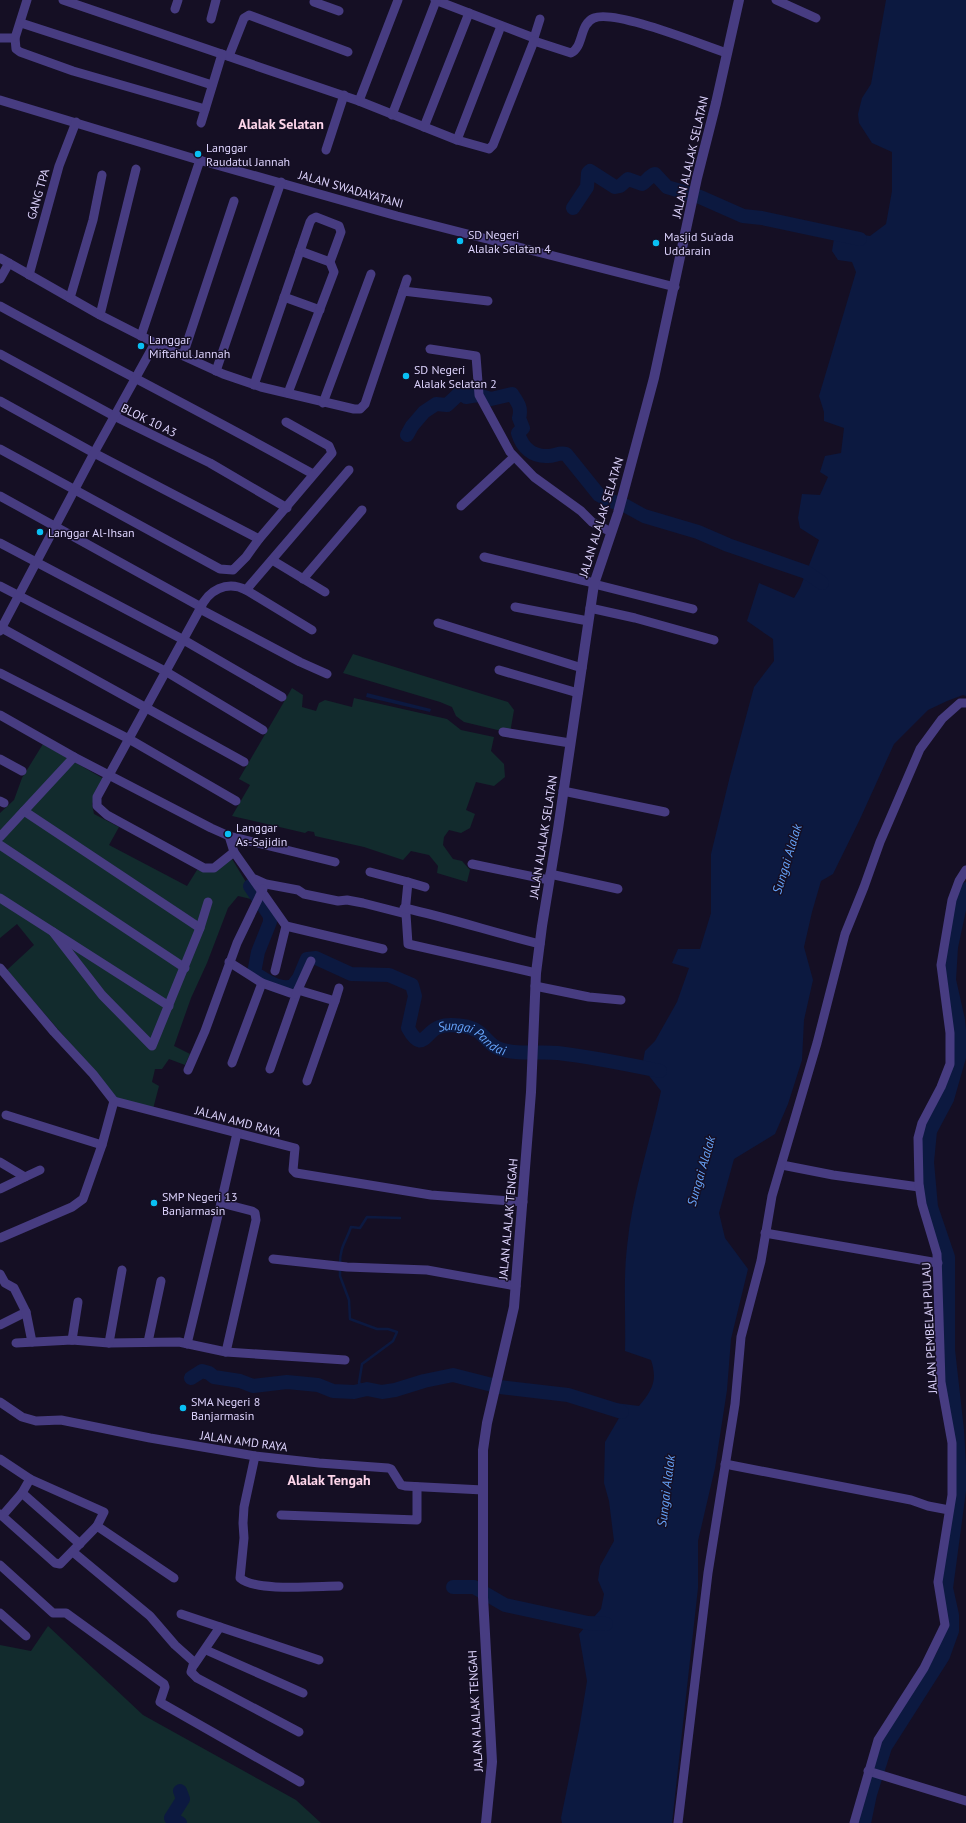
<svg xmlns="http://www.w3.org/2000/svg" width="966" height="1823" font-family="'PT Sans',sans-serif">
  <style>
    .green { fill: #122b2d }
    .water { fill: #0c1940 }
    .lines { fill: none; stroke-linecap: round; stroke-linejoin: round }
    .stream { stroke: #0c1940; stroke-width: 2.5 }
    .river { stroke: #0c1940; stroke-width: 14 }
    .minor { stroke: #473c81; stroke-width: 9 }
    .tertiary { stroke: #473c81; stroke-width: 10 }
    .poi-dot { fill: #09c0f4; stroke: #150f24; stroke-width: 1.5 }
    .labels { text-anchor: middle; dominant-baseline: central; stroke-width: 3; stroke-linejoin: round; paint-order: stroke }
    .poi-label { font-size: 12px; fill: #ddd3fd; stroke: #150f24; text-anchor: start }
    .street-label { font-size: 12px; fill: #ddd3fd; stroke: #150f24 }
    .water-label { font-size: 13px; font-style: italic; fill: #66a3f9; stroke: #150f24 }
    .quarter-label { font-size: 14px; font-weight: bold; fill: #fdd5ea; stroke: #150f24 }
  </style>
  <rect width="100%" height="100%" fill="#150f24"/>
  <g class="green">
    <polygon points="353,654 508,702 514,710 510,733 464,722 456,716 452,707 440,702 343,673"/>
    <polygon points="292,688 303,695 302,707 316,711 319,703 325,700 352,707 354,698 447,719 461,730 494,737 491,751 504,764 505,777 494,786 476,782 466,810 475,814 470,828 461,833 449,830 444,837 443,845 453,859 462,861 470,870 467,882 437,873 438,866 429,855 411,851 403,860 364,847 315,836 314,832 308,831 305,833 232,816 250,785 239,779"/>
    <polygon points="43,744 104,779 92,804 94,814 119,827 109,845 187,886 197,870 210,872 232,859 252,892 251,899 238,896 228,908 207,963 191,998 174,1046 190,1054 185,1065 169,1059 162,1069 155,1069 152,1082 159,1086 153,1109 118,1099 7,970 34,945 17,924 0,938 0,813 14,800 22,778"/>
    <polygon points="48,1626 143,1715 296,1800 321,1823 0,1823 0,1645 31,1651"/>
  </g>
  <g class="water">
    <path d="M886,0H966V696L963,695L947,701L928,710L894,744L860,819L833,874L821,881L812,912L804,947L813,980L804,1020L802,1060L788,1104L775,1134L734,1159L719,1213L725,1238L748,1269L731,1339L727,1390L715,1468L698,1541V1588L672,1823H562L561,1818L579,1730L587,1681L579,1634L601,1609L604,1594L598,1580L600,1566L614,1541L609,1501L604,1483L605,1442L619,1418L602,1411L607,1402L639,1406C652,1390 658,1381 651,1360L625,1351C626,1316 623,1281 627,1247C632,1194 650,1143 661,1091L642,1067L645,1051L655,1041L677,1002L689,968L672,963L678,949H700L711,913V854L730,776L754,687L774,661L773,639L747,621L759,583L794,598L800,588L819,540L800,528L798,518L802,494L820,495L828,477L820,472L825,456L841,453L844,428L824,421V412L819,396L856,272L852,262L838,260L832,251L834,239L845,232L870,236L886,224L892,191V152L872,143L859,123L858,114L862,98L871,84Z"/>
    <polygon points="367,693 431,709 430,712 366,697"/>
  </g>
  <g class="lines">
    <g class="stream">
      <path d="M340,1264C340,1246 346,1242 351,1227L360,1228L367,1217L400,1218"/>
      <polyline points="340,1269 340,1276 349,1300 350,1319 377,1329 388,1329 397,1332 393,1341 362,1364 359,1383 367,1389"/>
    </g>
    <g class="river">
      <path d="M573,208L587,187L588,173L590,171L615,187L620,186L628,179L642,184C647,181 649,176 655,174L667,187L700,197L743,216L762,218L860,239"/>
      <path d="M407,435L412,426L424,412L436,404L447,405L461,392L466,397L477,395L491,399L512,394C518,403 522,408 519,418L523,428L518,433C522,447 532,457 548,456C555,456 559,452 566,454L599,495L608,500L626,506L644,516L698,532L728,545L806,572L822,583"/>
      <path id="s1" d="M250,886L270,916V922L258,952L254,973C266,980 279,991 293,986L299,978L307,959L316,958L351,974L389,975L412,985L415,996L408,1028C422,1054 425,1032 439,1027C447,1024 455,1025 463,1026C486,1029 484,1045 503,1050C521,1055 539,1051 558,1053C592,1057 626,1064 660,1071"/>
      <polyline points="191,1378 202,1371 209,1373 214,1377 240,1381 253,1386 287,1382 318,1385 333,1391 354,1392 367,1389 382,1392 395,1390 424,1381 453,1375 500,1387 568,1395 622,1412"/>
      <polyline points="453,1587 474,1587 505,1605 588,1623 606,1624"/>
      <polyline points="180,1823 171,1818 183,1799 180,1791"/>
      <polyline points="864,1823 870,1794 885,1747 943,1656 952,1631 952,1615 946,1588 960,1483 957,1430 948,1350 948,1257 931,1207 927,1162 930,1131 947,1099 961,1050 958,1020 949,980 951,947 961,900 966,889"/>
    </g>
    <g class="minor">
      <polyline points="27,0 15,38 16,49 20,52 73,71 205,109"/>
      <polyline points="63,0 359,101 398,0"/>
      <polyline points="315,0 314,2 339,11"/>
      <path d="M435,0L534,38V41L571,53C584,47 579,24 594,18C615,9 702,45 727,53"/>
      <polyline points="776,0 816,18"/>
      <polyline points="175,9 178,0"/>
      <polyline points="211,19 216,0"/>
      <polyline points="21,23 212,85"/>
      <polyline points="0,38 15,38"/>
      <polyline points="534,38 540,19"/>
      <polyline points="229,56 244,18 249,15 348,52"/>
      <polyline points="0,100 192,158 397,216 675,287"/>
      <polyline points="359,101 457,140 489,149 493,145 534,41"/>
      <polyline points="392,115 436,1"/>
      <polyline points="201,123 222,54"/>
      <polyline points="424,127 469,13"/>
      <polyline points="457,140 501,26"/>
      <polyline points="326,150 344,95"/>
      <polyline points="300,251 330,262"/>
      <polyline points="0,258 100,315 155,343 223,374 261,387 354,409 360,409 365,404 407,279"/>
      <polyline points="29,275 59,166 76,122"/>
      <polyline points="0,279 9,263"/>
      <polyline points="403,291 488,301"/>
      <polyline points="284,297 320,310"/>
      <polyline points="70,298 93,220 102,175"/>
      <path d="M0,306C104,363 210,416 313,474"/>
      <polyline points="100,315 136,169"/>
      <polyline points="141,336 200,160"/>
      <polyline points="430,349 476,356 479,395 510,452 534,477 581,511 592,522 611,532"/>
      <polyline points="0,354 114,416 210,463 287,508"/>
      <polyline points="183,355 234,201"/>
      <polyline points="216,371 281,182"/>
      <polyline points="254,385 310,222 312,219 316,217 339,226 341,232 330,262 334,272 288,393"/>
      <polyline points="0,401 94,453 259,539"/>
      <polyline points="323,403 371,274"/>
      <polyline points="0,449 220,569 233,570 246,557 259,539 332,453 329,446 286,422"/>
      <polyline points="0,496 201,607"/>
      <polyline points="461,506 514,457"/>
      <polyline points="0,543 182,639 282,697"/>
      <polyline points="484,557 594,583"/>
      <polyline points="272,560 325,592"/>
      <polyline points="303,579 362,510"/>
      <polyline points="594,584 693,609"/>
      <polyline points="0,586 165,671 263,730"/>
      <polyline points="246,590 349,470"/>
      <polyline points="515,607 588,621"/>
      <polyline points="590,608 635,618 714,640"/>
      <polyline points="200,609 97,797 97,806 107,815 204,868 214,868 234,852"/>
      <polyline points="438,623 582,668"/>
      <polyline points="0,627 244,762"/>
      <path d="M312,630L246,590C227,580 208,590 200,609L300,662L327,674"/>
      <polyline points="0,631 94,453 155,343"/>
      <polyline points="499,670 578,693"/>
      <polyline points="0,673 129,739 236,801"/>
      <polyline points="0,715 74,757 211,828 229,836 234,852 286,926 275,971"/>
      <polyline points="503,732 570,743"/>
      <polyline points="0,759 22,771"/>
      <polyline points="563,791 665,812"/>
      <polyline points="0,801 4,803"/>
      <polyline points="24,811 200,928"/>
      <polyline points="229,836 335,862"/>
      <polyline points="0,837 74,757"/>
      <polyline points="0,845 185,968"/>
      <polyline points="472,864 549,880"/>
      <polyline points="370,872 408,882 405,913"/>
      <polyline points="550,874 618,889"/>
      <polyline points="255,879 266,884 298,890 304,894 338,901 347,900 363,903 406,914 408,944 536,973"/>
      <polyline points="408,882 425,887"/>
      <polyline points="0,898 169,1006"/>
      <path d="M404,908C450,918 495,933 540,944"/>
      <polyline points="286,926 383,949"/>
      <polyline points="53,932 102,995 152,1046 200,928 208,902"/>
      <polyline points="229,962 262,983 296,995 270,1069"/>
      <polyline points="0,968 54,1032 93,1074 114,1101 102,1145 83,1199 72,1207 0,1238"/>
      <polyline points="535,986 589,997 621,1000"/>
      <polyline points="298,990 335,1001 339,988"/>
      <polyline points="296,994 311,961"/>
      <polyline points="232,1063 262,983"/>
      <polyline points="188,1070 205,1031 237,943 263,889"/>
      <polyline points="307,1081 335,1001"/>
      <polyline points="114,1101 295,1148 293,1170 296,1173 431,1195 523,1202"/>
      <polyline points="6,1115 102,1145"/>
      <polyline points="0,1162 25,1177 40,1170"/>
      <polyline points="782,1165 833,1175 919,1187"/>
      <polyline points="0,1189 25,1177"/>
      <polyline points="765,1233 938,1263"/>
      <polyline points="273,1259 347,1267 427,1270 516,1286"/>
      <polyline points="0,1274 5,1283 14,1288 26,1312 0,1325"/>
      <polyline points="26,1312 32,1342"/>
      <polyline points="72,1340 78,1302"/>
      <polyline points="148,1342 161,1281"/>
      <polyline points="16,1343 72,1340 109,1343 179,1342 226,1352 345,1360"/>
      <polyline points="109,1343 122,1270"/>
      <polyline points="187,1344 221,1203"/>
      <polyline points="226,1352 256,1220 255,1213 252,1211 221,1203 237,1133"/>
      <polyline points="0,1402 22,1417 36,1421 61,1420 150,1438 255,1456 319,1463 388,1468 391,1469 401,1485 405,1486 483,1490"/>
      <path d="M255,1456L244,1507L243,1523L244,1538L240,1578C255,1592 318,1586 339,1586"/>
      <polyline points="0,1459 30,1479 104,1512 97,1526 60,1564 55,1563 0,1514"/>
      <polyline points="725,1464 911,1500 928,1506 949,1510"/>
      <polyline points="22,1493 80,1544"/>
      <polyline points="281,1515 417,1520 417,1487"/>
      <polyline points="2,1516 22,1493 30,1479"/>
      <polyline points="97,1526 174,1578"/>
      <polyline points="73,1552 150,1616 175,1645 194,1662 191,1672 197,1678 299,1732"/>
      <polyline points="0,1565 53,1613 66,1613 164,1684 165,1687 160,1702 163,1704 300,1782"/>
      <polyline points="0,1613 26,1636"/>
      <polyline points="181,1614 220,1627"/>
      <polyline points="206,1650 303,1693"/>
      <polyline points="194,1665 220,1627 319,1660"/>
      <polyline points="868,1771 966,1801"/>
      <polyline points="678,1823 708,1573 735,1404 741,1337 761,1261 772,1196 817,1043 845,934 864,887 880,842 920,749 942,719 960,703 966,703"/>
      <polyline points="854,1823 878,1740 924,1668 945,1625 938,1582 952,1495 952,1443 941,1382 937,1254 922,1204 919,1184 918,1138 922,1123 941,1087 950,1064 950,1033 941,965 952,900 959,881 966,870"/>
    </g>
    <polyline class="tertiary" points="486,1823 492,1762 483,1597 483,1450 487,1423 514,1307 531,1092 536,973 542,926 558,829 594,584 618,513 654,378 697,178 716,103 739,0"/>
  </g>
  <g class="poi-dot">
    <circle cx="198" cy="154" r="4"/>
    <circle cx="460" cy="241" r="4"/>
    <circle cx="656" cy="243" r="4"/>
    <circle cx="141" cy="346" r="4"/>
    <circle cx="406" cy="376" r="4"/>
    <circle cx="40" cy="532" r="4"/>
    <circle cx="228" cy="834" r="4"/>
    <circle cx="154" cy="1203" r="4"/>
    <circle cx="183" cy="1408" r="4"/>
  </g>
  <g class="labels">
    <g class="poi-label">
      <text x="206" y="147">Langgar<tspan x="206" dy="14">Raudatul Jannah</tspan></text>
      <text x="468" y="234">SD Negeri<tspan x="468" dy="14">Alalak Selatan 4</tspan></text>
      <text x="664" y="236">Masjid Su'ada<tspan x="664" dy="14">Uddarain</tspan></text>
      <text x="149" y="339">Langgar<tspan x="149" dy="14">Miftahul Jannah</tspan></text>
      <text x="414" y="369">SD Negeri<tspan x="414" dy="14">Alalak Selatan 2</tspan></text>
      <text x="48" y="532">Langgar Al-Ihsan</text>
      <text x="236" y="827">Langgar<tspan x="236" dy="14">As-Sajidin</tspan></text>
      <text x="162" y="1196">SMP Negeri 13<tspan x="162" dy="14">Banjarmasin</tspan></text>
      <text x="191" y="1401">SMA Negeri 8<tspan x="191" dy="14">Banjarmasin</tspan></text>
    </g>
    <g class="street-label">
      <text transform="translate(690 157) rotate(-77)">JALAN ALALAK SELATAN</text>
      <text transform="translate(351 189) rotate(16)">JALAN SWADAYATANI</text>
      <text transform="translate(38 194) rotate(-74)">GANG TPA</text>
      <text transform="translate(149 420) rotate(26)">BLOK 10 A3</text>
      <text transform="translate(601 517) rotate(-73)">JALAN ALALAK SELATAN</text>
      <text transform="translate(543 837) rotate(-81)">JALAN ALALAK SELATAN</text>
      <text transform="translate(238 1121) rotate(15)">JALAN AMD RAYA</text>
      <text transform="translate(508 1219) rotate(-85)">JALAN ALALAK TENGAH</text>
      <text transform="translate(929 1328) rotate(-93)">JALAN PEMBELAH PULAU</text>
      <text transform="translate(244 1441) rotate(8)">JALAN AMD RAYA</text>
      <text transform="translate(475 1711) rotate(-93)">JALAN ALALAK TENGAH</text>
    </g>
    <g class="water-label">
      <text transform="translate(787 859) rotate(-73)">Sungai Alalak</text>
      <text stroke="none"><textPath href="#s1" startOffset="402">Sungai Pandai</textPath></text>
      <text transform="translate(701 1171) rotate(-74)">Sungai Alalak</text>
      <text transform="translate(666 1491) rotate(-83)">Sungai Alalak</text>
    </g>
    <g class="quarter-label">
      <text x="281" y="124">Alalak Selatan</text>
      <text x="329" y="1480">Alalak Tengah</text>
    </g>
  </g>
</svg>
